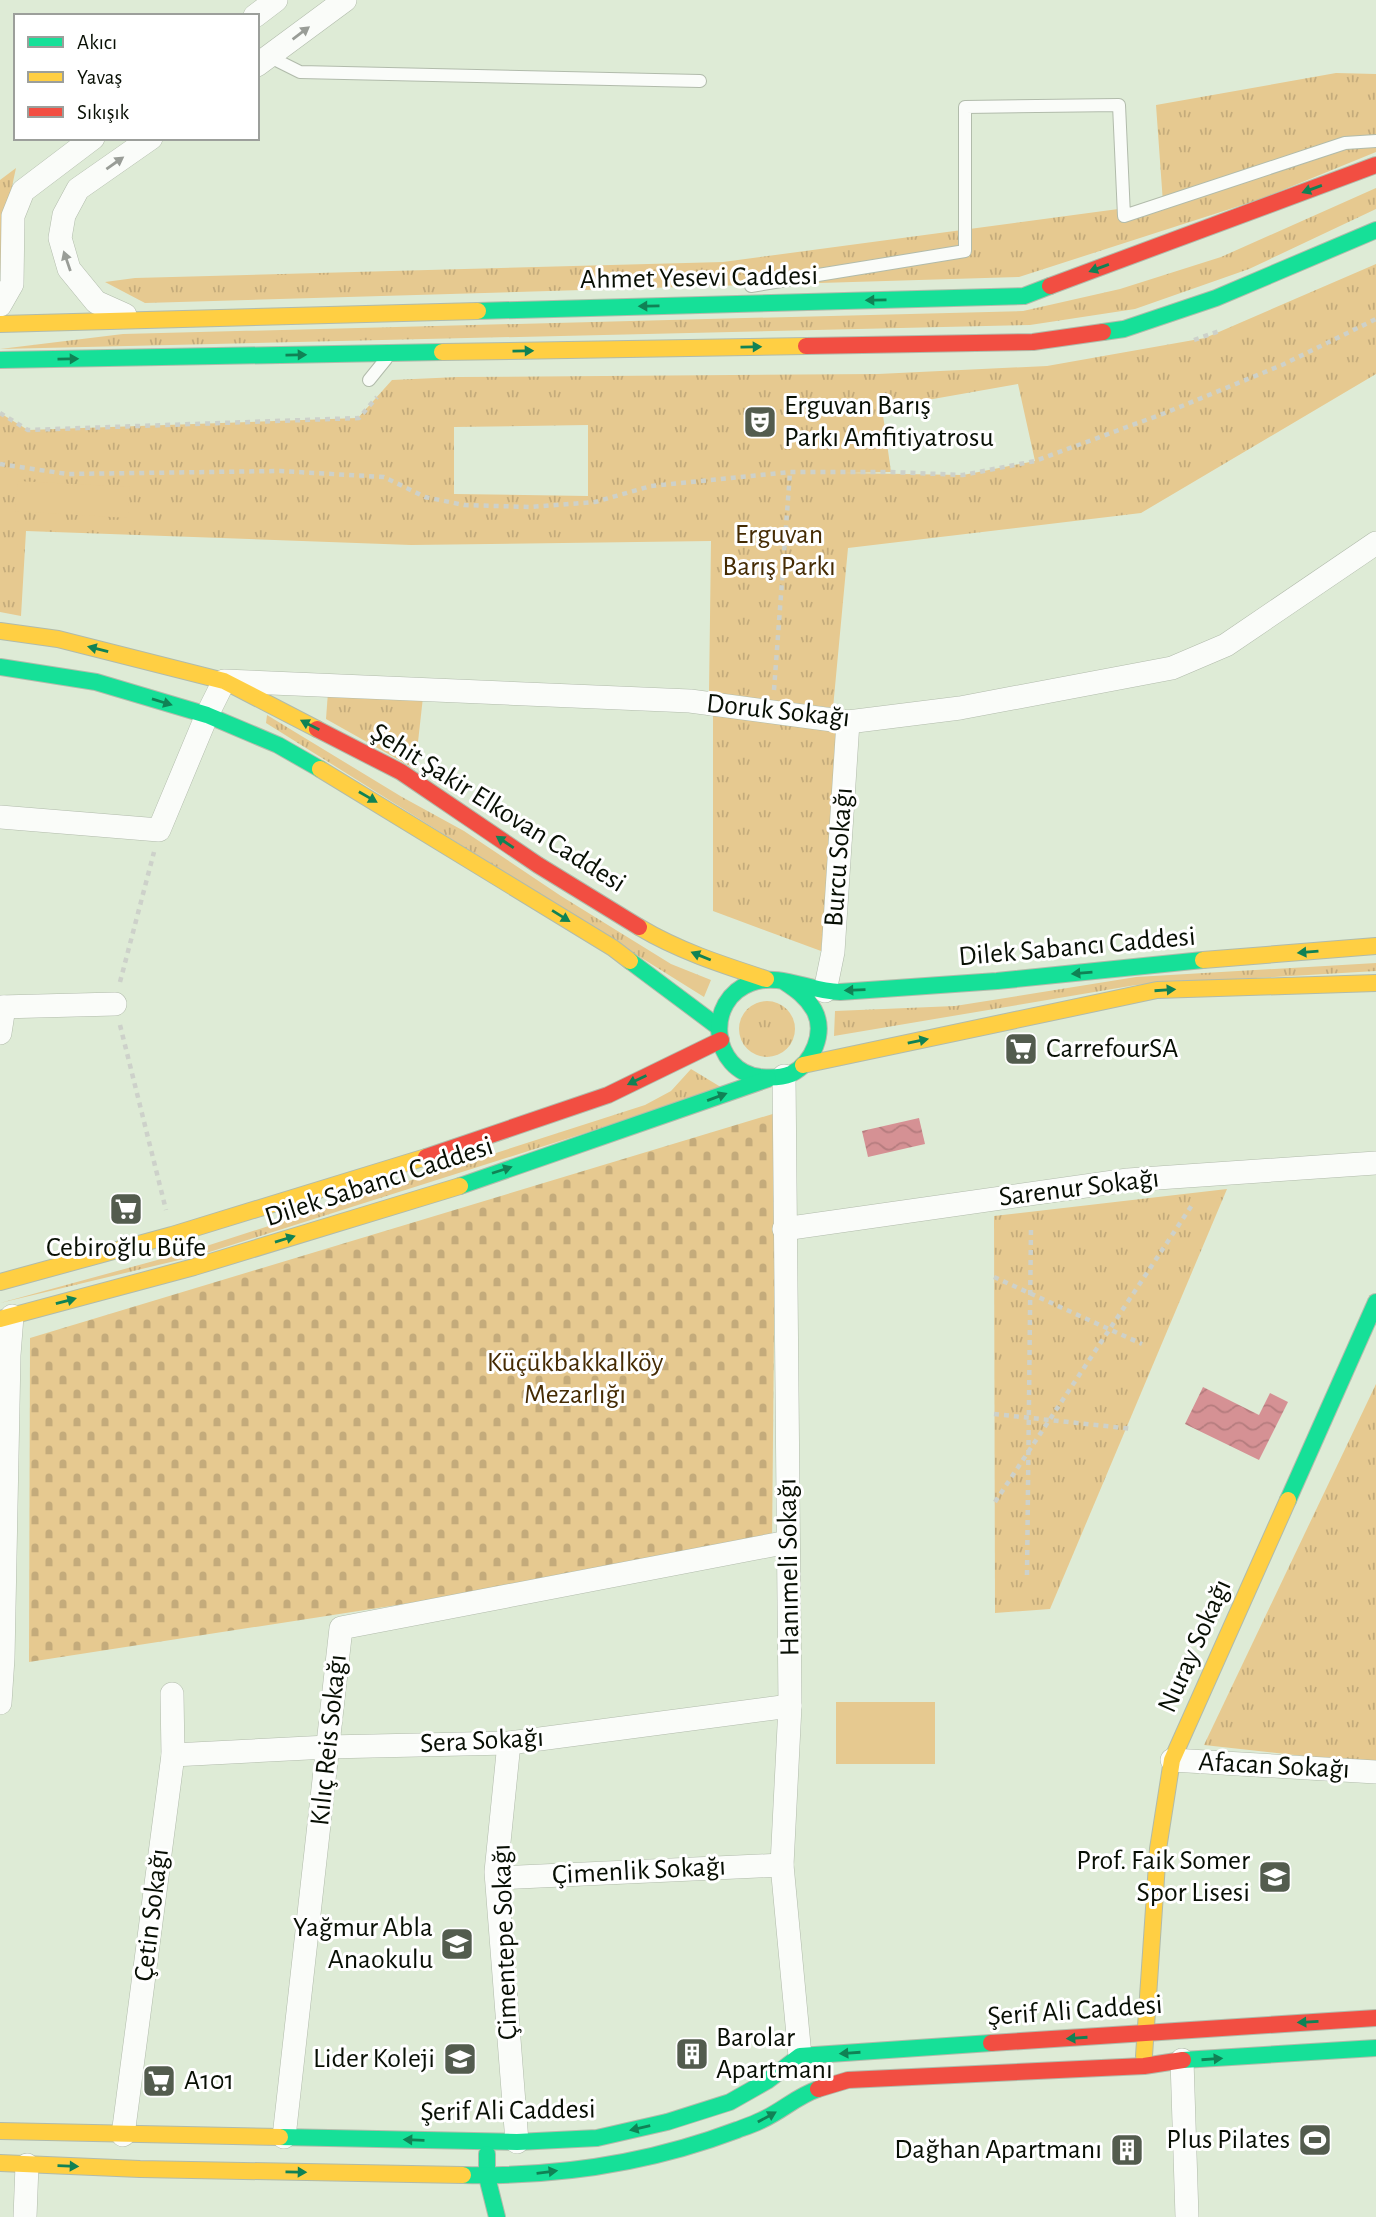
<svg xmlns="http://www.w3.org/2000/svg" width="1376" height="2217" font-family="'Alegreya Sans',sans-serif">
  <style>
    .grass { fill: url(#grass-tufts); fill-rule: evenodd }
    .cemetery { fill: url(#cemetery-stones) }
    .pitch { fill: #e6c990 }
    .water { fill: url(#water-waves) }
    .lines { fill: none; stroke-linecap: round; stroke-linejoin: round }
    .lane-casing { stroke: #b1bbab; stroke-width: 14 }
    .street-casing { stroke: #b1bbab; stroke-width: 24 }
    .fast-casing { stroke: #b1bbab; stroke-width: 18 }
    .slow-casing { stroke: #b1bbab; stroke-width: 18 }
    .jam-casing { stroke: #b1bbab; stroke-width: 18 }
    .path { stroke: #cdd1ca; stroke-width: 4.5; stroke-dasharray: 5 5; stroke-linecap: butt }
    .lane { stroke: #fafcf9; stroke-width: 12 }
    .street { stroke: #fafcf9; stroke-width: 23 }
    .fast { stroke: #16e098; stroke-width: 16 }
    .slow { stroke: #ffcf43; stroke-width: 16 }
    .jam { stroke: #f24e42; stroke-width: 16 }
    .oneway { fill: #999d97 }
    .oneway2 { fill: #108255 }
    .labels { text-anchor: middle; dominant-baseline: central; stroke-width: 6; stroke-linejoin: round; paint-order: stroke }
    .street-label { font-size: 28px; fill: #080f04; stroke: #fff }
    .poi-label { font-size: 28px; fill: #080f04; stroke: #fff; text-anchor: end }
    .park-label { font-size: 28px; fill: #452b03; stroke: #fff }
  </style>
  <defs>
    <pattern id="grass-tufts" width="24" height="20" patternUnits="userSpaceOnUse" patternTransform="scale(1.75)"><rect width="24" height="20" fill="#e6c990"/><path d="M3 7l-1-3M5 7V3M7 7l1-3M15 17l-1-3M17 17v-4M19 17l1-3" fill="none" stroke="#c4ab7b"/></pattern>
    <pattern id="cemetery-stones" width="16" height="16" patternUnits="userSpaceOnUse" patternTransform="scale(1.75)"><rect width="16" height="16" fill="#e6c990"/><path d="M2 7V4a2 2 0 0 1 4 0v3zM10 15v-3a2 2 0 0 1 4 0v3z" fill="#c4ab7b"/></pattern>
    <pattern id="water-waves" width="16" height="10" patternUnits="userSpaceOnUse" patternTransform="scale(1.75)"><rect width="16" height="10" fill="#d59194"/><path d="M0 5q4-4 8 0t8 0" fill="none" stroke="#b57c7e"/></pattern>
  </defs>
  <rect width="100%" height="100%" fill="#deebd6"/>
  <g class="grass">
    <polygon points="1336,73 1376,74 1376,152 1261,199 1019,277 145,303 105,282 135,278 723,262 1163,203 1156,105"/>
    <polygon points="16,168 6,214 0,279 0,180"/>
    <polygon points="1376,188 1376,209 1249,269 1135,309 1030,325 0,349 123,334 1023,311 1120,289 1221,257"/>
    <path d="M1376,264V374L1141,513L848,548L833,708L709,693L711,541L411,545L26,531L21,616L0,612V413L28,430L358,418L392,380L458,377L878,374L1047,366L1205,338ZM1018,384L1035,461L963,475L845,473L891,472L882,408ZM588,425V496L454,494V427Z"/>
    <polygon points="328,692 423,697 415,769 326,719"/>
    <polygon points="713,714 842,727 821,951 713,911"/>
    <polygon points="267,715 402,797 464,831 561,896 671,964 711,980 704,997 266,723"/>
    <polygon points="1376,963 1376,971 1136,985 834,1036 835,1011 955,1006 1136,977"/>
    <circle cx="767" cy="1029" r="28"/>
    <polygon points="691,1069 724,1089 200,1255 0,1303 194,1250 645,1105 671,1091"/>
    <polygon points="1227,1189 1050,1609 995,1613 994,1216"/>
    <polygon points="1376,1384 1376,1764 1204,1745"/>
  </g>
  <polygon class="cemetery" points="776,1113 772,1547 29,1662 30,1338"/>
  <g class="pitch">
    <polygon points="18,481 130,487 128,518 15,511"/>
    <rect x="836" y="1702" width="99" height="62"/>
  </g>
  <g class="water">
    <polygon points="919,1118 925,1144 868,1157 862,1131"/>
    <polygon points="1203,1387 1259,1415 1270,1393 1288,1402 1259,1460 1185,1424"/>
  </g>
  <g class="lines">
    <defs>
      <g id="lane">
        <polyline points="270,57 300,72 700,81"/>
        <polyline points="751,286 965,251 965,107 1119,105 1124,216 1345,143 1376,141"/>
        <polyline points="369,380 386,359"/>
      </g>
      <g id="street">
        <polyline points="255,16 276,0"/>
        <polyline points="257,65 345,0"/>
        <polyline points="0,305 12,284 13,216 23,191 93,138"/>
        <polyline points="125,315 96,302 69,269 60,238 64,215 78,189 151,138"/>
        <polyline points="0,817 159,830 207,715 224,681 690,701 848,722 960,708 1172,668 1226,645 1376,543"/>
        <polyline points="825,991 833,952 848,722"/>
        <polyline points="0,1007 115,1004"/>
        <polyline points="0,1033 4,1007"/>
        <polyline points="784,1076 790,1706 782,1865 800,2056"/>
        <polyline points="784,1229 1128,1180 1376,1163"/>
        <polyline points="0,1703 3,1658 9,1355 12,1316"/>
        <polyline points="509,1743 496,1872 517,2142"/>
        <polyline points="173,1755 328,1747 509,1743 790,1706"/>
        <polyline points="1172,1760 1376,1772"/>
        <polyline points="497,1878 782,1865"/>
        <polyline points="1182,2060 1187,2217"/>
        <polyline points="123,2135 173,1755 172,1694"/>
        <polyline points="284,2137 341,1628 788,1542"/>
        <polyline points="25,2217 27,2165"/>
      </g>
      <g id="fast">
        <polyline points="478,311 1024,296 1050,286"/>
        <polyline points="1103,332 1124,329 1216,298 1376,230"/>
        <polyline points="0,360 442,352"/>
        <polyline points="0,667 96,682 207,715 278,745 320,769"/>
        <polyline points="630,961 717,1026"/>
        <path d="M783,981C795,989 806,996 814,1010C826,1032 813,1063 791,1074C781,1078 771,1078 760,1077C711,1071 704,1000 751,983C780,972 810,992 840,992L997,981L1203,960"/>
        <polyline points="460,1186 768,1079"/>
        <polyline points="1288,1500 1376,1302"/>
        <polyline points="1183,2060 1376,2048"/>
        <polyline points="280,2137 517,2142 597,2138 667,2122 730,2102 767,2081 800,2056 991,2043"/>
        <polyline points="487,2154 487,2177 497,2217"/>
        <path d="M463,2175C556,2177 650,2163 737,2130C745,2127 754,2124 762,2120C782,2111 797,2096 818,2089"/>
      </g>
      <g id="slow">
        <polyline points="0,324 478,311"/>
        <polyline points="442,352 806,346"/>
        <polyline points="0,631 58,639 224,681 317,729"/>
        <polyline points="320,769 613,948 630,961"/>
        <path d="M639,927C679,951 723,965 766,979"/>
        <polyline points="1203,960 1376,946"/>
        <polyline points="803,1065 1157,990 1376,983"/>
        <polyline points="0,1282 172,1235 426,1157"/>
        <polyline points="0,1319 194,1267 460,1186"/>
        <polyline points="1144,2056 1158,1849 1172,1760 1288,1500"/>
        <polyline points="0,2131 280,2137"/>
        <polyline points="0,2163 140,2169 463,2175"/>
      </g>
      <g id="jam">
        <polyline points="1050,286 1376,165"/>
        <polyline points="806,346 1033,342 1103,332"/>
        <polyline points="317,729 401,772 538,865 639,927"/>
        <polyline points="426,1157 608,1095 721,1040"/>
        <polyline points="991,2043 1376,2018"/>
        <polyline points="818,2089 848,2080 1144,2066 1183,2060"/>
      </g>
    </defs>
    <use href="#lane" class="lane-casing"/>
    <use href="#street" class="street-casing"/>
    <use href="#fast" class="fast-casing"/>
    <use href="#slow" class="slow-casing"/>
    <use href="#jam" class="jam-casing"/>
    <g class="path">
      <polyline points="1194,340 1222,330"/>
      <polyline points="0,413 28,430 359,418 377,397"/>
      <polyline points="0,464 67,474 280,471 384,477 425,497 464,505 530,507 595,502 651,486 790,472 891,472 963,475 1035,461 1165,413 1282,365 1376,319"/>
      <polyline points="774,690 790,472"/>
      <polyline points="120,982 154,852"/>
      <polyline points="120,1025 166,1210"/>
      <polyline points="994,1277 1142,1344"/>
      <polyline points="994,1414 1133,1429"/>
      <polyline points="995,1502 1194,1202"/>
      <polyline points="1027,1575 1031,1226"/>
    </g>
    <use href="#lane" class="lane"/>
    <use href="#street" class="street"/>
    <use href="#fast" class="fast"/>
    <use href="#slow" class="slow"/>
    <use href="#jam" class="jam"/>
  </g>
  <defs><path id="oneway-solid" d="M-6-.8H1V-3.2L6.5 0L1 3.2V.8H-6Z" transform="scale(1.75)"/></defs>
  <g class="oneway">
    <use href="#oneway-solid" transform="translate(301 33) rotate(-37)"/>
    <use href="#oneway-solid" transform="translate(115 163) rotate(-35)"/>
    <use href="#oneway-solid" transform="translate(67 261) rotate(-109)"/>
  </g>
  <g class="oneway2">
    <use href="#oneway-solid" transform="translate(1312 189) rotate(160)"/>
    <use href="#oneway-solid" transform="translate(1099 268) rotate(160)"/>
    <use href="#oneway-solid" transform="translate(876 300) rotate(179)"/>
    <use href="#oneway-solid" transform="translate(649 306) rotate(179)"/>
    <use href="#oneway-solid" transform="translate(751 347) rotate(-1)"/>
    <use href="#oneway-solid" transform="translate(523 351) rotate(-1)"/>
    <use href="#oneway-solid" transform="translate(296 355) rotate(-1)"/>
    <use href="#oneway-solid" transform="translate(68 359) rotate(-1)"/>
    <use href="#oneway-solid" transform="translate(98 649) rotate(-166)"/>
    <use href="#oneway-solid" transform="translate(162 702) rotate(17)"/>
    <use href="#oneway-solid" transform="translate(310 725) rotate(-153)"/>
    <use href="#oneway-solid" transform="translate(368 797) rotate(30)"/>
    <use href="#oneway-solid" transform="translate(505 842) rotate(-146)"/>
    <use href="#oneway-solid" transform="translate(561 916) rotate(32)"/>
    <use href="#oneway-solid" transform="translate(1308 952) rotate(175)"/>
    <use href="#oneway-solid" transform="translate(701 956) rotate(-158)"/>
    <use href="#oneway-solid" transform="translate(1082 973) rotate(175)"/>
    <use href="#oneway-solid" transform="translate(855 990) rotate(178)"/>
    <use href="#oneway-solid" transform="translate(1165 990) rotate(-4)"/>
    <use href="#oneway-solid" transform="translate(918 1041) rotate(-12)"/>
    <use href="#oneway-solid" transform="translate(637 1080) rotate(154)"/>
    <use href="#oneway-solid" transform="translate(717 1097) rotate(-20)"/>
    <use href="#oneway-solid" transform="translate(502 1170) rotate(-18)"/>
    <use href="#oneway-solid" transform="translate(285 1239) rotate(-17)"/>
    <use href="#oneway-solid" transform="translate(66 1301) rotate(-15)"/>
    <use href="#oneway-solid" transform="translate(1308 2022) rotate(177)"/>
    <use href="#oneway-solid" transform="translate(1077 2038) rotate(176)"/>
    <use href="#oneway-solid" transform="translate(850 2053) rotate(176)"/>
    <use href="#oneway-solid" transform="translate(1212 2059) rotate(-4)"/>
    <use href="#oneway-solid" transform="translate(767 2117) rotate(-29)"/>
    <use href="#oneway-solid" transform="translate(640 2128) rotate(167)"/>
    <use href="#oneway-solid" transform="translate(414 2140) rotate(-178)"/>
    <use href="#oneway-solid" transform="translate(68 2166) rotate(2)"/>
    <use href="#oneway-solid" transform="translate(296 2172) rotate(1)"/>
    <use href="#oneway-solid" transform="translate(547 2172) rotate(-7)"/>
  </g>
  <defs>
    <symbol id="theatre-square" viewBox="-11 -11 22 22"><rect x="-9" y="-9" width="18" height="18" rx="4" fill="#535c4e" stroke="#fff"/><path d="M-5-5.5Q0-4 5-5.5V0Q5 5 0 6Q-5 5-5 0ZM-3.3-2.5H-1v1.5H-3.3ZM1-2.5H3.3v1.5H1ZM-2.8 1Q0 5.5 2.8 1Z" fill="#fff"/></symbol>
    <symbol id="supermarket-square" viewBox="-11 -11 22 22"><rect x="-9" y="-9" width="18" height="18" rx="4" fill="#535c4e" stroke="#fff"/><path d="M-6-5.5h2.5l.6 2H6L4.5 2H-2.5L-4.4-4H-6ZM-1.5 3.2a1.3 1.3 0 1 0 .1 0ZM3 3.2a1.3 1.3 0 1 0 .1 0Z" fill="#fff"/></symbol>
    <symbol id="school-square" viewBox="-11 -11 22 22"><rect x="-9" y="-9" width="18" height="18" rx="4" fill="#535c4e" stroke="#fff"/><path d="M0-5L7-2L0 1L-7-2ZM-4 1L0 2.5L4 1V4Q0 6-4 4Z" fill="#fff"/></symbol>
    <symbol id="building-square" viewBox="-11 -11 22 22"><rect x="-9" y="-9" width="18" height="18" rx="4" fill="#535c4e" stroke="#fff"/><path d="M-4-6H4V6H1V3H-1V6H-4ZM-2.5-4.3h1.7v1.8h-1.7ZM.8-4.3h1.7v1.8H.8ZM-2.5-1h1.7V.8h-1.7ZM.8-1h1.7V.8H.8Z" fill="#fff"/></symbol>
    <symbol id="stadium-square" viewBox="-11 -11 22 22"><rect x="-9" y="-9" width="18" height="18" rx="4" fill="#535c4e" stroke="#fff"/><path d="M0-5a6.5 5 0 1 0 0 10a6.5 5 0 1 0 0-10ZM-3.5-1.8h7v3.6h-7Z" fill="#fff"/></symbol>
  </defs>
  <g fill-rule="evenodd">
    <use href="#theatre-square" x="741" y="403" width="38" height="38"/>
    <use href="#supermarket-square" x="1002" y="1030" width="38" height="38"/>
    <use href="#supermarket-square" x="107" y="1190" width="38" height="38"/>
    <use href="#school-square" x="1256" y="1858" width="38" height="38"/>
    <use href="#school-square" x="438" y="1925" width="38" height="38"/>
    <use href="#building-square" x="673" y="2035" width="38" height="38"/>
    <use href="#school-square" x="441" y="2040" width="38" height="38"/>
    <use href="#supermarket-square" x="140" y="2062" width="38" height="38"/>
    <use href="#stadium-square" x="1296" y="2121" width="38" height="38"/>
    <use href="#building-square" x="1108" y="2131" width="38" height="38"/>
  </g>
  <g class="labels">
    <g class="street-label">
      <text transform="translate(699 278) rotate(-1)">Ahmet Yesevi Caddesi</text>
      <text transform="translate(778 711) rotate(6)">Doruk Sokağı</text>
      <text transform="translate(498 808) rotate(32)">Şehit Şakir Elkovan Caddesi</text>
      <text transform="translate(839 857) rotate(-86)">Burcu Sokağı</text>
      <text transform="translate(1077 947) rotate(-5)">Dilek Sabancı Caddesi</text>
      <text transform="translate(379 1182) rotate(-18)">Dilek Sabancı Caddesi</text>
      <text transform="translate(1079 1188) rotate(-7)">Sarenur Sokağı</text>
      <text transform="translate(789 1567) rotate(-91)">Hanımeli Sokağı</text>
      <text transform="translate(1195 1646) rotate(-66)">Nuray Sokağı</text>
      <text transform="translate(329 1740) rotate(-84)">Kılıç Reis Sokağı</text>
      <text transform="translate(482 1741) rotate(-3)">Sera Sokağı</text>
      <text transform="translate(1274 1766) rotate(3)">Afacan Sokağı</text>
      <text transform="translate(639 1871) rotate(-3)">Çimenlik Sokağı</text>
      <text transform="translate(152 1915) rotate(-83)">Çetin Sokağı</text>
      <text transform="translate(505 1942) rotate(-92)">Çimentepe Sokağı</text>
      <text transform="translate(1075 2011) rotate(-4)">Şerif Ali Caddesi</text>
      <text transform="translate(508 2111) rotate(-1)">Şerif Ali Caddesi</text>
    </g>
    <g class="poi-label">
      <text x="784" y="406" text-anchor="start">Erguvan Barış<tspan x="784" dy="32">Parkı Amfitiyatrosu</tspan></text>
      <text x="1046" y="1049" text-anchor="start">CarrefourSA</text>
      <text x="126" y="1248" text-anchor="middle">Cebiroğlu Büfe</text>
      <text x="1250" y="1861">Prof. Faik Somer<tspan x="1250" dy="32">Spor Lisesi</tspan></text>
      <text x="433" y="1928">Yağmur Abla<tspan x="433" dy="32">Anaokulu</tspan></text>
      <text x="716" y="2038" text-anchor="start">Barolar<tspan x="716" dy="32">Apartmanı</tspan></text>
      <text x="435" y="2059">Lider Koleji</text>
      <text x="184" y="2081" text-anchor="start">A101</text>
      <text x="1290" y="2140">Plus Pilates</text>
      <text x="1102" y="2150">Dağhan Apartmanı</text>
    </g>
    <g class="park-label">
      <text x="779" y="535">Erguvan<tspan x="779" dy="32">Barış Parkı</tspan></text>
      <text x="575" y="1363">Küçükbakkalköy<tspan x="575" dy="32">Mezarlığı</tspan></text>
    </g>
  </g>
  <rect x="14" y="14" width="245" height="126" fill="#ffffff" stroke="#9c9f9b" stroke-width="2"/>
  <rect x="28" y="37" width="35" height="10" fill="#16e098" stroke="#9c9f9b" stroke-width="2"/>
  <text x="77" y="49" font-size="21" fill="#080f04">Akıcı</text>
  <rect x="28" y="72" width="35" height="10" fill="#ffcf43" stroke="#9c9f9b" stroke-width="2"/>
  <text x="77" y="84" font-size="21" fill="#080f04">Yavaş</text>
  <rect x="28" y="107" width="35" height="10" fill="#f24e42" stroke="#9c9f9b" stroke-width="2"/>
  <text x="77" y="119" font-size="21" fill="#080f04">Sıkışık</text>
</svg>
